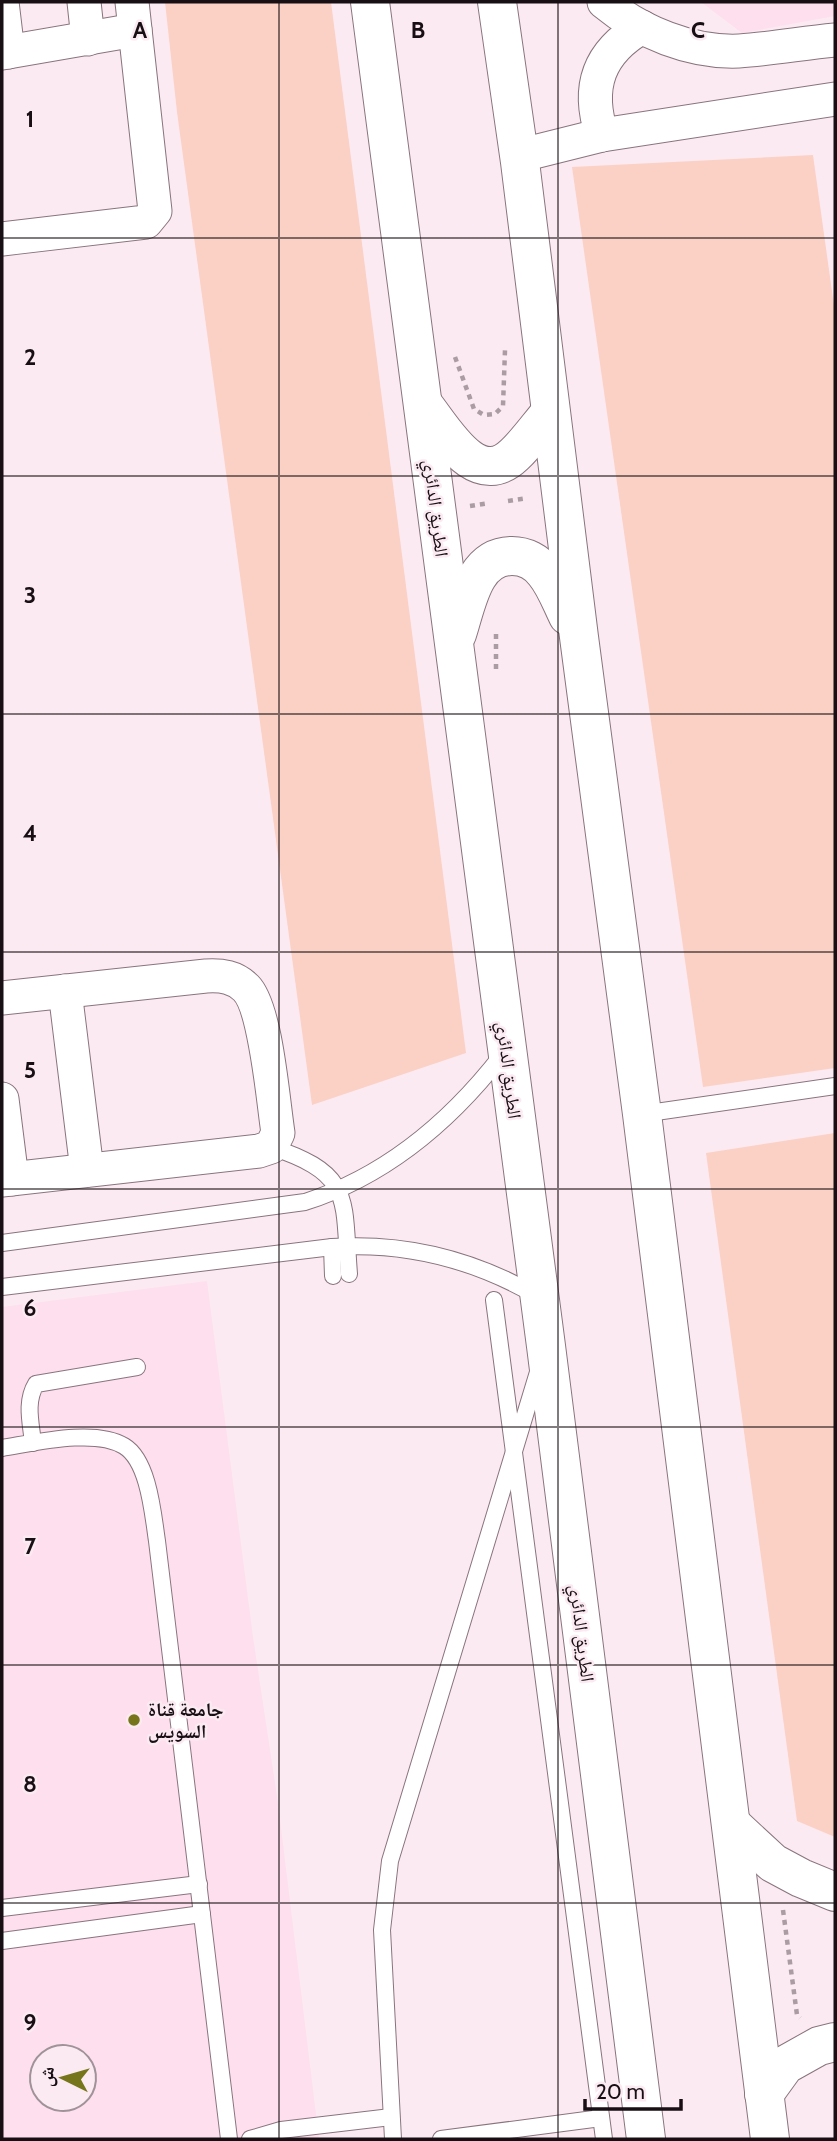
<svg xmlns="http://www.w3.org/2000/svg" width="837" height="2141" font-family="Cabin,'Noto Naskh Arabic',sans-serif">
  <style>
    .built { fill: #fedfed; fill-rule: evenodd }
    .green { fill: #fbd1c5 }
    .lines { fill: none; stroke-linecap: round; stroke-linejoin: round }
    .lane-casing { stroke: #89747e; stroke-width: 18 }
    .street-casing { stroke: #89747e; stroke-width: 35 }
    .secondary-casing { stroke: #89747e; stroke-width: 40 }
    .primary-casing { stroke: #89747e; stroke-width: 40 }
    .path { stroke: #ab9ca3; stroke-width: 4.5; stroke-dasharray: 5 5; stroke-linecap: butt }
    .lane { stroke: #fff; stroke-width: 16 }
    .street { stroke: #fff; stroke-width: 33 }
    .secondary { stroke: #fff; stroke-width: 38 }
    .primary { stroke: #fff; stroke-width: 38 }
    .grid { fill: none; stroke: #170f13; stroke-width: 2; stroke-opacity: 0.55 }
    .poi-dot { fill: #77751b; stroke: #fceaf2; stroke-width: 2.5 }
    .labels { text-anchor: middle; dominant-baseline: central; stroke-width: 5; stroke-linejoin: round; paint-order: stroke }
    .street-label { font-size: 19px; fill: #170f13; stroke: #fceaf2 }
    .poi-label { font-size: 19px; font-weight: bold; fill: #170f13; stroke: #fceaf2; text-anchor: start }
    .grid-label { font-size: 23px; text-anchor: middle; font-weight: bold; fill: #170f13; stroke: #fceaf2; stroke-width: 5; stroke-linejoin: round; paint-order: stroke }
  </style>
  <rect width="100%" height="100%" fill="#fceaf2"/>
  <g class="built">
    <polygon points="701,2 835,2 835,16 742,33"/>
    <path d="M207,1281L253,1637L278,1803L319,2139H2V1307ZM42,2057H84V2099H42Z"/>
  </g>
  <g class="green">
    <polygon points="165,2 331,2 466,1053 312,1105 177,112"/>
    <polygon points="813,155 835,313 835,1068 703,1087 572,167"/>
    <polygon points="835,1133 835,1837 797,1821 706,1153"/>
  </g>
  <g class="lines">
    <defs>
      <g id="lane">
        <polyline points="642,1114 835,1086"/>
        <path d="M271,1147C354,1174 343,1199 349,1274"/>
        <path d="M2,1243L305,1202C386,1176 450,1122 502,1055"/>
        <polyline points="332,1247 333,1276"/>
        <path d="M2,1287L332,1247C406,1242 473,1259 537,1296"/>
        <polyline points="494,1300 604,2139"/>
        <path d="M33,1443C31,1423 25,1402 36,1384L137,1367"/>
        <path d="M2,1448C34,1443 95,1428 124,1446C149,1461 153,1515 157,1541L229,2139"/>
        <polyline points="2,1908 199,1884"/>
        <polyline points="2,1941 202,1914"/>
        <polyline points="250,2139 281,2130 391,2117"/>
        <polyline points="393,2139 382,1930 390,1861 538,1372"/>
        <polyline points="441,2139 601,2118"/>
      </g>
      <g id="street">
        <polyline points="2,2 8,52"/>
        <polyline points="84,2 88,39"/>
        <path d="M604,2C640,32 691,53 739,51C771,49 803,43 835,40"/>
        <polyline points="2,53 135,30"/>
        <path d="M602,135C586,87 599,52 642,27"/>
        <polyline points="518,156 602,135 835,99"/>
        <polyline points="2,239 146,222 155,211 132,2"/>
        <polyline points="65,991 87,1170"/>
        <path d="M2,998L206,976C222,975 235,977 246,988C266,1008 273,1101 278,1133L271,1147L259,1151L2,1180"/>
        <polyline points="2,1099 12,1179"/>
      </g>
      <g id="secondary">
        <polyline points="732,1825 773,1863 801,1878 835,1892"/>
        <polyline points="764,2094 785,2065 819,2046 835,2042"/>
      </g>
      <g id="primary">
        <polyline points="370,2 546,1346 646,2139"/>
        <polyline points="497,2 520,162 579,637 642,1114 770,2139"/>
        <path d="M423,404C444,430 476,491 514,455C527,443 538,427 550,413"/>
        <path d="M457,634C467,604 473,556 512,556C525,556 537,562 545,573C555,585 561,602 568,616"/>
      </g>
    </defs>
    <use href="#lane" class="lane-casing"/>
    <use href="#street" class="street-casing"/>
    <use href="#secondary" class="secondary-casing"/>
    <use href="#primary" class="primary-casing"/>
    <g class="path">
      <polyline points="455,357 474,409 484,415 495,414 503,406 505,350"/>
      <polyline points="508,501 527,498"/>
      <polyline points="470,506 489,503"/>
      <polyline points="496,634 496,674"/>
      <polyline points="783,1910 797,2015 800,2018"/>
    </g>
    <use href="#lane" class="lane"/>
    <use href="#street" class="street"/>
    <use href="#secondary" class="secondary"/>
    <use href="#primary" class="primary"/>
  </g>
  <path class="grid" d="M279,2V2139M558,2V2139M2,238H835M2,476H835M2,714H835M2,952H835M2,1189H835M2,1427H835M2,1665H835M2,1903H835"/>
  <circle class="poi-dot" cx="134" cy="1720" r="7"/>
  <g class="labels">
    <g class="street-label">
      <text transform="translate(436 508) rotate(83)">الطريق الدائري</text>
      <text transform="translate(509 1070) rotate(83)">الطريق الدائري</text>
      <text transform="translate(582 1633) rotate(83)">الطريق الدائري</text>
    </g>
    <g class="poi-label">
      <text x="148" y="1709">جامعة قناة<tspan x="148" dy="22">السويس</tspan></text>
    </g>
  </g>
  <g class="grid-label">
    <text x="140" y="38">A</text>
    <text x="418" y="38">B</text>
    <text x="698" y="38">C</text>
    <text x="30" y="127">1</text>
    <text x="30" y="365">2</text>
    <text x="30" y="603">3</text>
    <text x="30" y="841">4</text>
    <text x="30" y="1078">5</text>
    <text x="30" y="1316">6</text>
    <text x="30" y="1554">7</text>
    <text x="30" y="1792">8</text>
    <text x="30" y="2030">9</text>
  </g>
  <rect width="837" height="2141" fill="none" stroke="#170f13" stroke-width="7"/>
  <g transform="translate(63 2078) rotate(275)"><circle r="33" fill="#fceaf2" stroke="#a09299" stroke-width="2"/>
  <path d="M0-5L12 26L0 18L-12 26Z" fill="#77751b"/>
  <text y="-10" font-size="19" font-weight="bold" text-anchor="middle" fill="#170f13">ش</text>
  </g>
  <path d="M585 2099v10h96v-10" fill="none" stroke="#170f13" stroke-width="3.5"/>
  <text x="596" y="2099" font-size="21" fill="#170f13" stroke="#fceaf2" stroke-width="5" paint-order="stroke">20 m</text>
</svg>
